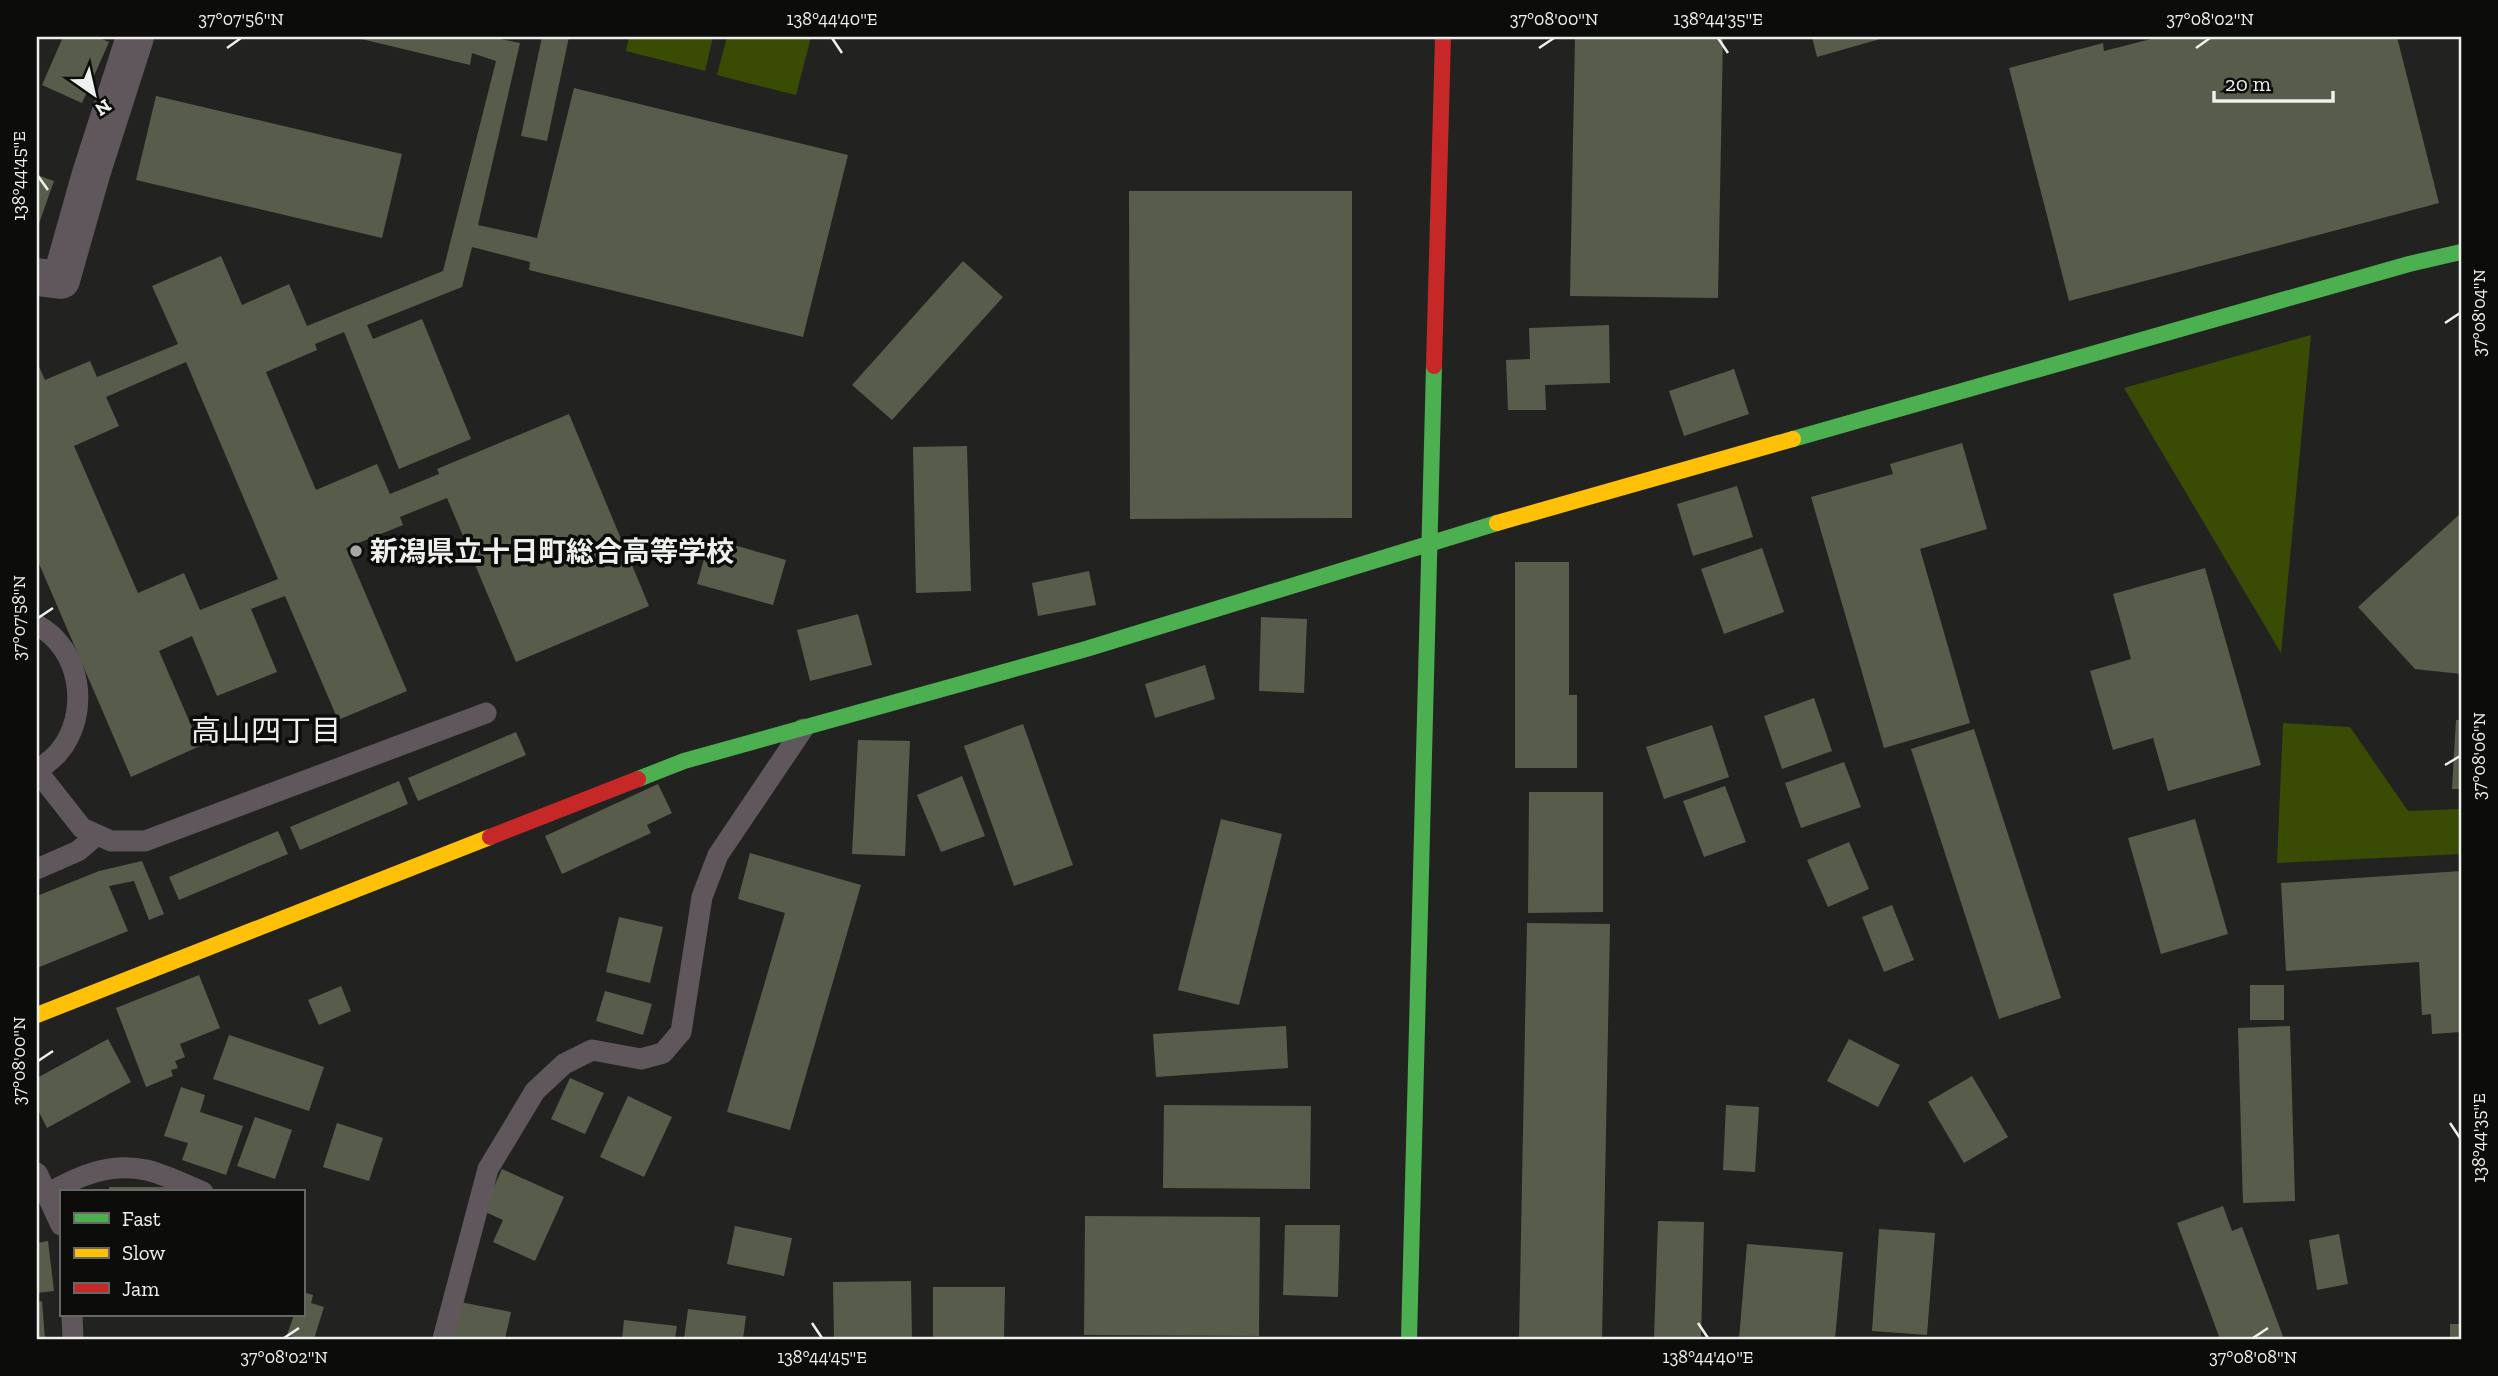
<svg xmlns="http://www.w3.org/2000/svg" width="2498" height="1376" font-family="'Zilla Slab','Noto Sans JP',serif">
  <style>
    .green { fill: #3a4c04 }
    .building { fill: #575d4a; fill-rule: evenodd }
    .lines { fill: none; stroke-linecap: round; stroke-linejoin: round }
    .lane { stroke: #60575c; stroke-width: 21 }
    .street { stroke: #60575c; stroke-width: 38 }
    .fast { stroke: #4caf50; stroke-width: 16 }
    .slow { stroke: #ffc107; stroke-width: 16 }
    .jam { stroke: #c62828; stroke-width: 16 }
    .ticks { fill: none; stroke: #eef0ed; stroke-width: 2.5 }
    .poi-dot { fill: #a7a8a6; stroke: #0c0d0b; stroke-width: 2.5 }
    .labels { text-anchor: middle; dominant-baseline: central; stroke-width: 7; stroke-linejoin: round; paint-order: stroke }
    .poi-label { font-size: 28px; font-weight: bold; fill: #eef0ed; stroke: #0c0d0b; text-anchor: start }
    .neighbourhood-label { font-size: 30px; fill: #eef0ed; stroke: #0c0d0b }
    .neatline { fill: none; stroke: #eef0ed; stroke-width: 2.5 }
    .ticks-label { font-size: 18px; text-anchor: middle; fill: #eef0ed }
  </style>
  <rect width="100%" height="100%" fill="#222321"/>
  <g class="green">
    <polygon points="629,37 713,37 705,71 626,51"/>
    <polygon points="727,37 811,37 796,95 717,75"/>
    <polygon points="2311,335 2281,653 2124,388"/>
    <polygon points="2283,723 2350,727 2408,811 2461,809 2461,854 2277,863"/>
  </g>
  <g class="building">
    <polygon points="63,37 97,37 109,42 82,103 42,85"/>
    <path d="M353,37H490L520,43L478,225L537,238L574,88L848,155L803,337L529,270L530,262L472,247L462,287L367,325L373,339L422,319L471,439L399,469L344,332L315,344L317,350L266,372L316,490L377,464L390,494L439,474L437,469L569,414L649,606L516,662L447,498L400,517L403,525L346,548L407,691L338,720L285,596L251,609L277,672L217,696L192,636L159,651L200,746L131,777L37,559V362L45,380L90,361L97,377L178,344L152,286L221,256L242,305L289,284L307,326L443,271L496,61L472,53L470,65ZM186,362L278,579L200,610L184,573L138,593L74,446L119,426L106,397Z"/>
    <polygon points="542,37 569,37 547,141 521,136"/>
    <polygon points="1575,37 1723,37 1718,298 1570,296"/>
    <polygon points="1812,37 1880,37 1880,39 1817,57"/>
    <polygon points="2159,37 2397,37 2439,203 2069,301 2009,68 2103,43 2104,51"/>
    <polygon points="156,96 402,154 382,238 136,180"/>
    <polygon points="37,175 54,181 37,229"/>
    <polygon points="1129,191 1352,191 1352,518 1130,519"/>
    <polygon points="963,261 1003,297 892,420 852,385"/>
    <polygon points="1609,325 1610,383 1545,385 1546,410 1508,410 1506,360 1530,359 1529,328"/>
    <polygon points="1734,369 1749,414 1684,436 1669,391"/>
    <polygon points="1962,443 1987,529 1920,549 1970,723 1884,748 1811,497 1893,474 1890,464"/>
    <polygon points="967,446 971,591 916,593 913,447"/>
    <polygon points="1737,486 1753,537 1693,556 1677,504"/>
    <polygon points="2461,513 2461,674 2415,669 2358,607"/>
    <polygon points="710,538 786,560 773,605 697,584"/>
    <polygon points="1762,548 1784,612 1724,634 1701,569"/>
    <polygon points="1515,562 1569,562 1569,695 1577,695 1577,768 1515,768"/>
    <polygon points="2205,568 2261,765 2168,791 2153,738 2113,750 2090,671 2131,659 2113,594"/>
    <polygon points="1089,571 1096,605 1038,616 1032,583"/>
    <polygon points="858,614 872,665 810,681 797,630"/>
    <polygon points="1261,617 1307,619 1304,693 1259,691"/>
    <polygon points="1205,665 1215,699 1155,718 1145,684"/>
    <polygon points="1814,698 1832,751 1782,769 1764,716"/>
    <polygon points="2456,720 2461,720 2461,789 2452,789"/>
    <polygon points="1023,724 1073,865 1014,886 964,746"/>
    <polygon points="1712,725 1729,777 1664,799 1646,747"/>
    <polygon points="1974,729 2061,998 1999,1019 1911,749"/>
    <polygon points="516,732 526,755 418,801 408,778"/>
    <polygon points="858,740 910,741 905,856 852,854"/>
    <polygon points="1844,762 1861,807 1801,828 1785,783"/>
    <polygon points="962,776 985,836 941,852 917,795"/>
    <polygon points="399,781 408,804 300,850 290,827"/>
    <polygon points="658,784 672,813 647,825 651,833 562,874 545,836"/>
    <polygon points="1725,786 1746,842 1704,857 1683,801"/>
    <polygon points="1529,792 1603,792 1603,912 1528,913"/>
    <polygon points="1221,819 1282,834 1239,1005 1178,990"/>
    <polygon points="2195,819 2228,934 2161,954 2128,838"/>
    <polygon points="278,831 288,854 179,900 169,877"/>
    <polygon points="1849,842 1869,889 1828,907 1807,860"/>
    <polygon points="750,853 861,885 790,1130 727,1112 785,913 738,899"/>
    <polygon points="142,861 164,914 149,920 134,881 109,886 128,931 37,968 37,896 99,871"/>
    <polygon points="2461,871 2461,1032 2432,1034 2431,1014 2422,1015 2419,962 2286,971 2281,883"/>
    <polygon points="1892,905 1914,960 1884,972 1862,917"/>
    <polygon points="619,917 663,927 650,983 606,972"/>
    <polygon points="1527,923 1610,924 1602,1339 1519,1339"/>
    <polygon points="199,975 220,1028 180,1044 185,1057 175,1061 178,1068 171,1070 173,1076 146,1087 116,1008"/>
    <rect x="2250" y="985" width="34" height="35"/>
    <polygon points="341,986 351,1011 319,1025 308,1000"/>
    <polygon points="605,991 652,1004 643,1035 596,1021"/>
    <polygon points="1286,1026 1288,1068 1156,1077 1153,1034"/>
    <polygon points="2290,1026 2295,1201 2243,1203 2238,1028"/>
    <polygon points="229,1035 324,1067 309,1111 213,1079"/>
    <polygon points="108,1039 131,1082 47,1128 37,1108 37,1078"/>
    <polygon points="1849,1039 1900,1065 1878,1107 1827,1081"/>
    <polygon points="1972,1076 2008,1137 1964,1163 1928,1102"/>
    <polygon points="570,1078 604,1093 585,1134 551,1119"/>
    <polygon points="181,1087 205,1095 200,1112 243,1126 226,1175 182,1160 188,1143 164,1136"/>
    <polygon points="628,1096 672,1117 644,1177 600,1157"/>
    <polygon points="1164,1105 1311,1106 1310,1189 1163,1188"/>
    <polygon points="1726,1105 1759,1107 1755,1172 1723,1170"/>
    <polygon points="255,1117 292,1130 275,1179 237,1166"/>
    <polygon points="337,1123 383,1138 369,1181 323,1167"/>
    <polygon points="502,1169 564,1197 535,1261 493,1242 503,1220 483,1211"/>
    <rect x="109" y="1187" width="65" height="5"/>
    <polygon points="2223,1206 2232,1231 2242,1227 2284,1339 2220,1339 2177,1223"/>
    <polygon points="1085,1216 1260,1217 1259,1336 1084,1335"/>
    <polygon points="1658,1221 1704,1222 1701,1339 1654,1339"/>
    <polygon points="1285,1225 1340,1225 1338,1297 1283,1295"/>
    <polygon points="735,1226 792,1238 784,1276 727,1264"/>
    <polygon points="1879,1229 1935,1233 1927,1335 1872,1331"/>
    <polygon points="2339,1234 2348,1284 2317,1290 2309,1240"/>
    <polygon points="48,1241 54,1291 37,1293 37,1243"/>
    <polygon points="1747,1244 1843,1252 1835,1339 1739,1339"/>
    <polygon points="911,1281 912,1339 834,1339 833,1282"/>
    <polygon points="933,1287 1005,1287 1004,1339 933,1339"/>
    <polygon points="303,1292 313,1295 311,1303 324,1307 314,1339 302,1339 287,1335 294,1315 303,1315"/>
    <polygon points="42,1301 45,1339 37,1339 37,1302"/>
    <polygon points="460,1302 511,1312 505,1339 453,1339"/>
    <polygon points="688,1309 746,1316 743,1339 684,1339"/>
    <polygon points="624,1320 677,1326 675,1339 622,1339"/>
    <rect x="2450" y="1324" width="11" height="15"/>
  </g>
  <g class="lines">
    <g class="lane">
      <path d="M37,625C82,649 91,715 58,753C52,760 44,765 37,771"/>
      <polyline points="37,771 82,828 111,841 145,841 486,713"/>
      <polyline points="37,869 78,851 97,835"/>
      <polyline points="37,1173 61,1225"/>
      <path d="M47,1194C78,1176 110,1162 146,1170C165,1174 185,1185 203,1192"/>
      <polyline points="72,1315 73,1339"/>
      <polyline points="443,1339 488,1169 535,1091 564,1064 592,1050 641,1059 663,1053 681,1032 702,897 718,855 803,729"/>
    </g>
    <polyline class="street" points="37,277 61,280 91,174 135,37"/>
    <g class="fast">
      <polyline points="1793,439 2409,264 2461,252"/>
      <polyline points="638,779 684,761 1086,649 1497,523"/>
      <polyline points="1409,1339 1434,366"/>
    </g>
    <g class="slow">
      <polyline points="1497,523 1793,439"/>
      <polyline points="37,1015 490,837"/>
    </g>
    <g class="jam">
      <polyline points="1434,366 1443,37"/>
      <polyline points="490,837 638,779"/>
    </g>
  </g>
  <path class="ticks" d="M832,38L842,53M1718,38L1728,53M227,48L241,38M1539,48L1554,38M2196,48L2210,38M38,176L48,190M2445,323L2460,313M38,618L53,608M2445,765L2460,756M38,1061L53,1051M2450,1123L2460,1138M812,1323L822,1338M1698,1323L1708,1338M284,1338L299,1328M2253,1338L2268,1328"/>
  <circle class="poi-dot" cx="356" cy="551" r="7"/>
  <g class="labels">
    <g class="poi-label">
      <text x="370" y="551">新潟県立十日町総合高等学校</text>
    </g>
    <g class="neighbourhood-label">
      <text x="266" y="731">高山四丁目</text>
    </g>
  </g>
  <rect width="2498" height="1376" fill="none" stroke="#0c0d0b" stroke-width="77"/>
  <rect x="60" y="1190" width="245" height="126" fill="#0c0d0b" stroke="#666865" stroke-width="2"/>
  <rect x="74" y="1213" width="35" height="10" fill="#4caf50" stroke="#666865" stroke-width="2"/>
  <text x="122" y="1226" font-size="21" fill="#eef0ed">Fast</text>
  <rect x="74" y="1248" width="35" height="10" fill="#ffc107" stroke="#666865" stroke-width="2"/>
  <text x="122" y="1260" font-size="21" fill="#eef0ed">Slow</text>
  <rect x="74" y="1283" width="35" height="10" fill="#c62828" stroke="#666865" stroke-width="2"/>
  <text x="122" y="1296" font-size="21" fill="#eef0ed">Jam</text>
  <g transform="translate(94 94) rotate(146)" stroke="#0c0d0b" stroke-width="5" paint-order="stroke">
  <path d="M0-5L12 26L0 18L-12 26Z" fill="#eef0ed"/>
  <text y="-10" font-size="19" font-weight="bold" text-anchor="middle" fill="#eef0ed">N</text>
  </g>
  <path d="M2214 91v10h119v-10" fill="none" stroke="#eef0ed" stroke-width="3.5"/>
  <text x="2225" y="91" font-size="21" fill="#eef0ed" stroke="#0c0d0b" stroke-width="5" paint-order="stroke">20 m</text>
  <rect x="38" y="38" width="2422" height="1300" class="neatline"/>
  <g class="ticks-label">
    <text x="241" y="25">37°07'56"N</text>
    <text x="832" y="25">138°44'40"E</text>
    <text x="1554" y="25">37°08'00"N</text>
    <text x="1718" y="25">138°44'35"E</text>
    <text x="2210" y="25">37°08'02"N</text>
    <text transform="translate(19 176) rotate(-90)" y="6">138°44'45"E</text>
    <text transform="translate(2479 313) rotate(-90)" y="6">37°08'04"N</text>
    <text transform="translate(19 618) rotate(-90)" y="6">37°07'58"N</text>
    <text transform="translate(2479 756) rotate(-90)" y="6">37°08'06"N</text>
    <text transform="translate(19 1061) rotate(-90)" y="6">37°08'00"N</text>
    <text transform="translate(2479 1138) rotate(-90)" y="6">138°44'35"E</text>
    <text x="284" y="1363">37°08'02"N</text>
    <text x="822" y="1363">138°44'45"E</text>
    <text x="1708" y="1363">138°44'40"E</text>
    <text x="2253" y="1363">37°08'08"N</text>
  </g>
</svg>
